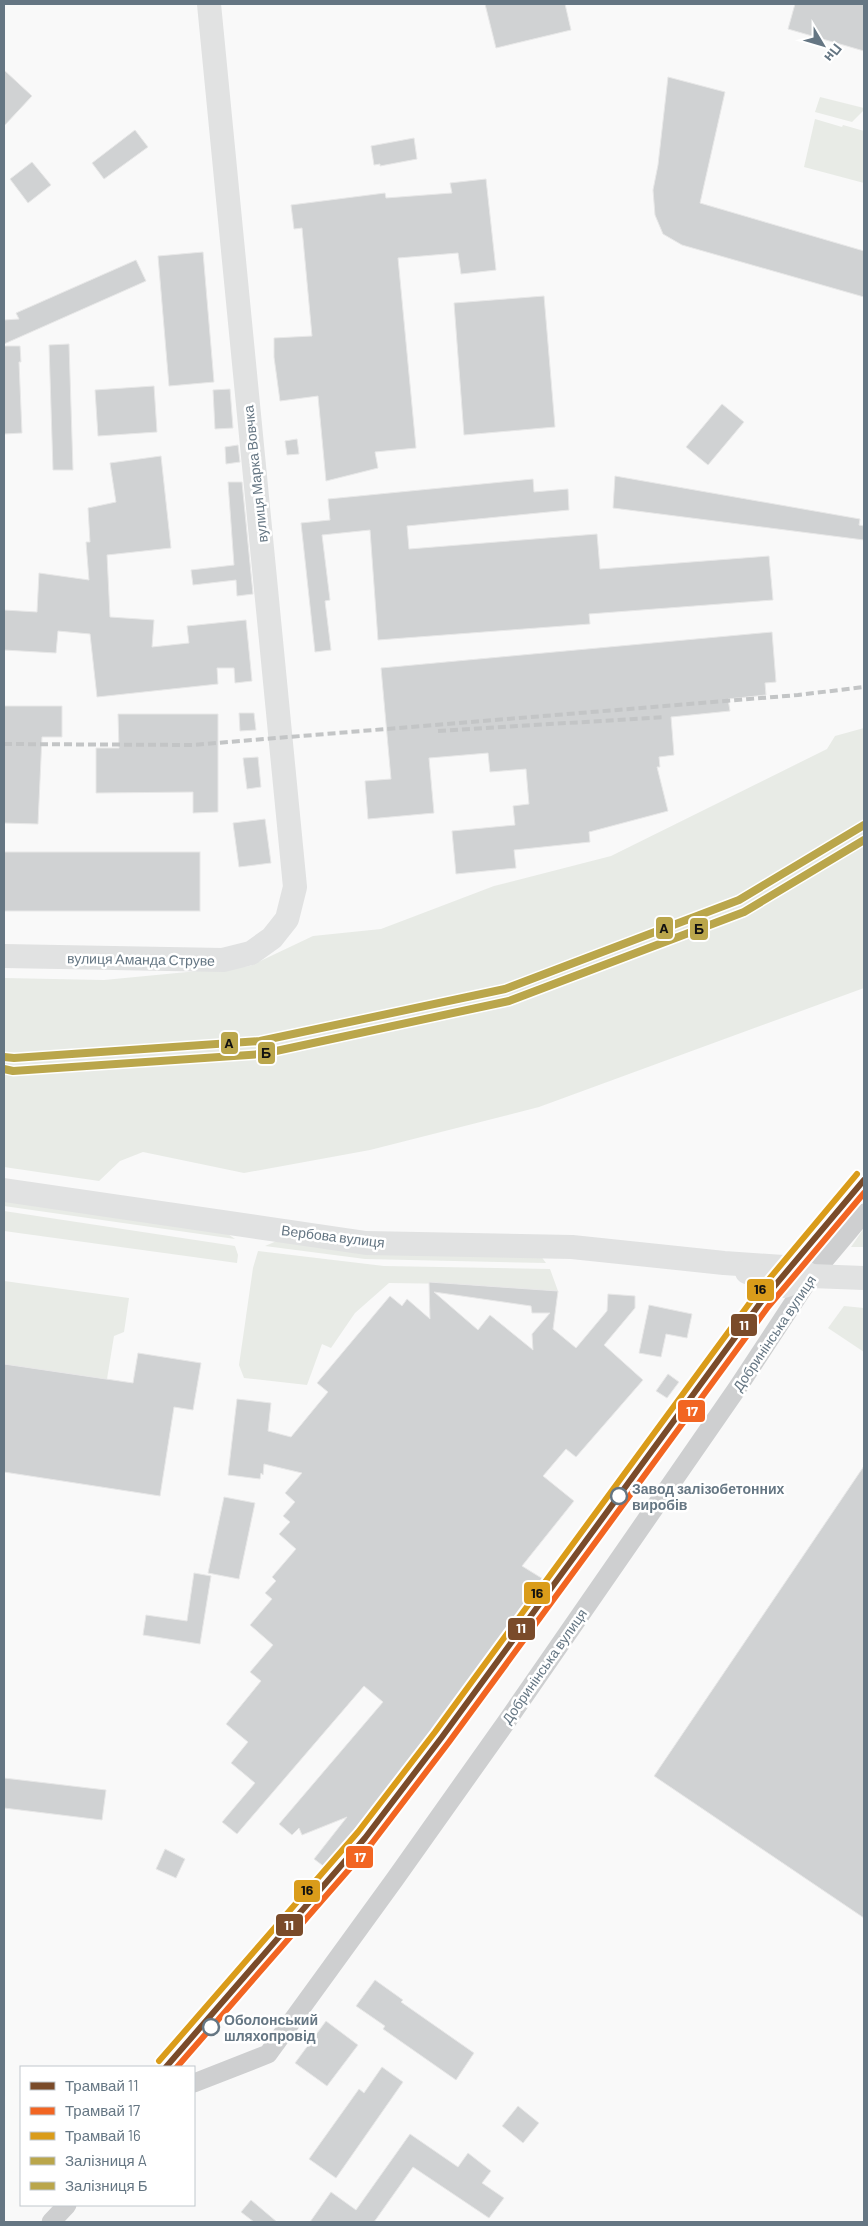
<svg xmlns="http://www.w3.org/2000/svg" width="868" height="2226" font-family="Barlow,sans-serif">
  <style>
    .green { fill: #e8ebe6 }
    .building { fill: #d0d2d3; stroke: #e8e8e8; fill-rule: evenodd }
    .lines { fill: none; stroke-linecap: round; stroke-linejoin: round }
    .minor { stroke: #cecfd0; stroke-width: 19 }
    .major { stroke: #e1e2e2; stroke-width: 24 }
    .rail { stroke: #c3c5c6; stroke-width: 4; stroke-dasharray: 8 4; stroke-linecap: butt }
    .rail-1-casing { stroke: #fff; stroke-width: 11 }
    .rail-2-casing { stroke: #fff; stroke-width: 11 }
    .rail-1 { stroke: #baa64b; stroke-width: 8 }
    .rail-2 { stroke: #baa64b; stroke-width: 8 }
    .tram-1-casing { stroke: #fff; stroke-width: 10 }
    .tram-2-casing { stroke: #fff; stroke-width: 10 }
    .tram-3-casing { stroke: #fff; stroke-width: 10 }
    .tram-1 { stroke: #7a4b2a; stroke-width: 6 }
    .tram-2 { stroke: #f26522; stroke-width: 6 }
    .tram-3 { stroke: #da9c1a; stroke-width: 6 }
    .stop-dot { fill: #fff; stroke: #657683; stroke-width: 2.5 }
    .labels { text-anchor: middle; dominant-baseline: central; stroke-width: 5; stroke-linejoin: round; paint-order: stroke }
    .street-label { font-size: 14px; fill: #657683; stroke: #fff }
    .stop-label { font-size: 14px; font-weight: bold; fill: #657683; stroke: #fff; text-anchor: start }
    .line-badge { stroke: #fff; stroke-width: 2 }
    .badge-label { font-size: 14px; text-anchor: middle; font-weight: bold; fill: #fff }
    .pale-badge-label { font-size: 14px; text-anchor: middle; font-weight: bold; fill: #111 }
  </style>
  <rect width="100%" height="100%" fill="#f9f9f9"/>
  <g class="green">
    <polygon points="820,97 864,108 864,110 852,122 815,112"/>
    <polygon points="815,119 842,127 843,125 864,131 864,183 804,167"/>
    <polygon points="864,728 864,988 539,1107 370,1150 244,1173 143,1152 120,1161 99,1181 4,1167 4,978 104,980 250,966 313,936 381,929 494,886 611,856 827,749 835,736"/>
    <polygon points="4,1198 225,1232 235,1239 4,1206"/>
    <polygon points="4,1211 235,1246 238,1255 237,1263 4,1231"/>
    <polygon points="864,1228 864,1247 851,1247"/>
    <polygon points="279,1240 540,1255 546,1263 365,1259 265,1246"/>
    <polygon points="258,1251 384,1266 550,1269 558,1291 456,1284 389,1283 355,1313 331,1348 322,1344 307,1385 244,1378 239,1365 253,1268"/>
    <polygon points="4,1281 129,1298 124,1332 114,1336 107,1379 4,1364"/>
    <polygon points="844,1306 864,1308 864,1352 828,1328"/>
  </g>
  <g class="building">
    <polygon points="485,4 565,4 571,30 496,48"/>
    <polygon points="795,4 864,4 864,51 788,29"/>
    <polygon points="4,70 32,96 4,126"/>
    <polygon points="668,77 725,92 700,203 864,251 864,297 682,245 663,234 655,215 653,190 658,165"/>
    <polygon points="135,130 148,147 104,179 92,163"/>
    <polygon points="414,138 417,159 380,166 380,164 374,165 371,146"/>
    <polygon points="32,162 51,185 28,203 10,179"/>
    <polygon points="486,179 496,270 461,274 458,253 398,258 416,448 375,452 378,468 326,481 318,396 280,401 274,357 274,338 312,336 302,228 294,229 291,205 385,193 386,198 452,193 450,183"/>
    <polygon points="203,252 214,382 169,386 158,256"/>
    <polygon points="136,260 146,281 4,344 4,320 19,319 16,313"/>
    <polygon points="544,296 555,427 464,435 454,303"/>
    <polygon points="69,344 73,470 53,470 49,345"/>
    <polygon points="4,346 20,346 21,362 19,362 22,433 4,434"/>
    <polygon points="154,386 157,432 98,436 95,390"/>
    <polygon points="230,389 233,428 215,429 213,390"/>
    <polygon points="722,404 744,422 708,465 686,447"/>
    <polygon points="297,439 299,454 287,455 285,441"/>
    <polygon points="238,445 240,462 226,464 225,447"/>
    <polygon points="161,456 171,548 107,555 110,617 154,620 152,647 189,643 187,626 246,620 252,681 235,683 234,668 217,668 218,684 97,697 90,634 58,631 56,653 4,650 4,610 37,612 39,573 89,580 86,542 90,542 88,508 116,502 110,463"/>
    <polygon points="615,476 860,519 859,525 864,526 864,540 613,508"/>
    <polygon points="533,479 534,492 568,489 569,510 407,526 409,549 597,534 600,569 769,556 773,600 589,614 590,624 378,640 370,530 322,535 330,600 325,601 331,650 315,652 301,523 330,520 328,499"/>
    <polygon points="228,482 242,482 253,594 237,596 236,580 193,585 191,570 234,565"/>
    <polygon points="772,632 776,682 765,683 766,695 728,699 730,711 671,717 674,755 659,757 660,767 657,767 668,811 589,832 590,842 514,850 516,868 456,874 452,831 515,825 513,806 529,804 526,769 490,772 488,753 429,758 434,813 368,819 365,781 391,779 381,668"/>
    <polygon points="4,706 62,706 62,737 42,737 38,824 4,823"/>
    <polygon points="239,713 254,713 256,730 240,731"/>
    <polygon points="118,714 218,714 218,812 193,813 193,792 96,793 96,748 119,748"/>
    <polygon points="258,757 261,787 247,789 243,758"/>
    <polygon points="265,819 271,863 239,867 233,823"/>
    <rect x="4" y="852" width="196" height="59"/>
    <path d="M429,1282L558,1291L553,1329L576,1348L607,1311L608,1294L635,1296V1308L604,1345L643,1380L576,1457L566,1449L543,1476L574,1501L522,1566L543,1579L450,1710L326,1868L314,1859L347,1817L302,1835L299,1828L292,1835L279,1824L383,1702L364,1686L237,1834L222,1822L255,1783L231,1763L248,1742L226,1724L261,1681L250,1672L273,1645L250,1625L272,1599L265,1593L276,1581L272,1577L296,1549L279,1534L290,1522L283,1516L295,1502L285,1493L302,1473L264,1464L263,1475L261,1473L260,1479L228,1475L237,1399L271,1403L268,1431L291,1437L328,1392L317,1383L390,1296L402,1306L407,1299L430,1319ZM434,1292L531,1306L532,1313H550L532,1334L533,1350L490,1315L478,1330Z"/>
    <polygon points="649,1305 692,1314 687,1338 666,1334 661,1357 639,1353"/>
    <polygon points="138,1353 201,1363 193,1410 174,1407 160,1496 4,1472 4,1364 133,1383"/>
    <polygon points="668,1374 679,1382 667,1398 656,1391"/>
    <polygon points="864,1466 864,1918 654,1776"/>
    <polygon points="224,1497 255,1503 239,1579 208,1573"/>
    <polygon points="194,1573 211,1576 200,1644 143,1635 146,1615 187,1621"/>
    <polygon points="4,1778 106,1790 102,1820 4,1808"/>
    <polygon points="165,1849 185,1859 176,1878 156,1869"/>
    <polygon points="375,1980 403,2000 401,2002 474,2053 456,2080 383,2029 385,2026 356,2006"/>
    <polygon points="326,2021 358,2045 327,2086 295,2063"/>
    <polygon points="382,2067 403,2082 336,2178 309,2159 359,2089 364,2093"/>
    <polygon points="518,2106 539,2123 523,2143 502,2126"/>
    <polygon points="410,2134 458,2167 468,2153 491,2171 482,2183 504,2198 489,2218 413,2167 374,2222 310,2222 331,2192 356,2210"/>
    <polygon points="251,2200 277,2222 254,2222 241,2212"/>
  </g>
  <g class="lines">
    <g class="minor">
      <polyline points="194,2083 268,2054 395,1879 507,1721 736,1390 811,1276 864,1213"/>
      <polyline points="51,2222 67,2205"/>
    </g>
    <g class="major">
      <polyline points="4,956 223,960 251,953 272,938 287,919 295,887 209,4"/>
      <polyline points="4,1190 366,1243 572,1247 724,1263 798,1268 811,1276"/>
      <polyline points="747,1272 784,1286 811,1276 864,1278"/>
    </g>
    <g class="rail">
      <polyline points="438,731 665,717"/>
      <polyline points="4,744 192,745 798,695 864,687"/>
    </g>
    <defs>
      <polyline id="rail-1" points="4,1057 14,1058 260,1041 505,989 739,900 864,825"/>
      <polyline id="rail-2" points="4,1069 13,1071 262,1054 509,1001 744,912 864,840"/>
    </defs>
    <use href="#rail-1" class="rail-1-casing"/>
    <use href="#rail-2" class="rail-2-casing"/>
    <use href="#rail-1" class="rail-1"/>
    <use href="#rail-2" class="rail-2"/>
    <defs>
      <polyline id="tram-1" points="166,2067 365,1838 442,1737 761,1302 864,1180"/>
      <polyline id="tram-2" points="177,2067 372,1843 449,1742 768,1307 864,1193"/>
      <polyline id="tram-3" points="159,2061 358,1832 435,1732 754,1297 857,1174"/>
    </defs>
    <use href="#tram-1" class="tram-1-casing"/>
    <use href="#tram-2" class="tram-2-casing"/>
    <use href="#tram-3" class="tram-3-casing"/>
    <use href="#tram-1" class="tram-1"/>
    <use href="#tram-2" class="tram-2"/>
    <use href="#tram-3" class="tram-3"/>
  </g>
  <g class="stop-dot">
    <circle cx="619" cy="1496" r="8"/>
    <circle cx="211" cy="2027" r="8"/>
  </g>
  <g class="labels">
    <g class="street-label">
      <text transform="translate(255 474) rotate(-96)">вулиця Марка Вовчка</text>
      <text transform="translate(141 959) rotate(1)">вулиця Аманда Струве</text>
      <text transform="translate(333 1236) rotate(7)">Вербова вулиця</text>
      <text transform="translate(774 1333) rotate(-56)">Добринінська вулиця</text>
      <text transform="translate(544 1666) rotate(-55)">Добринінська вулиця</text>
    </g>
    <g class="stop-label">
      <text x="632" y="1488">Завод залізобетонних<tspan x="632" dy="16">виробів</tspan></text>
      <text x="224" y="2019">Оболонський<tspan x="224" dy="16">шляхопровід</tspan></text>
    </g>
  </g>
  <g class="line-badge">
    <rect x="655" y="916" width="19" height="24" rx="5" fill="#baa64b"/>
    <rect x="689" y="917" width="20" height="24" rx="5" fill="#baa64b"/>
    <rect x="220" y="1031" width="19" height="24" rx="5" fill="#baa64b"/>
    <rect x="257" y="1041" width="19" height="24" rx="5" fill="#baa64b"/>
    <rect x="746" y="1278" width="29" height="24" rx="5" fill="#da9c1a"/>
    <rect x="730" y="1313" width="28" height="24" rx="5" fill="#7a4b2a"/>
    <rect x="677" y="1399" width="29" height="24" rx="5" fill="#f26522"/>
    <rect x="523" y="1581" width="28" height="24" rx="5" fill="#da9c1a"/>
    <rect x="507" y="1617" width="29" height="24" rx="5" fill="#7a4b2a"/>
    <rect x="345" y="1845" width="29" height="24" rx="5" fill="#f26522"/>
    <rect x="293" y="1879" width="28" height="24" rx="5" fill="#da9c1a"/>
    <rect x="275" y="1913" width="29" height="24" rx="5" fill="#7a4b2a"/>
  </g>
  <g class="badge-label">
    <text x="744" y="1330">11</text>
    <text x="692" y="1416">17</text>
    <text x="521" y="1633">11</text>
    <text x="360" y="1862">17</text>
    <text x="289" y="1930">11</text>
  </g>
  <g class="pale-badge-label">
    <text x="664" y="933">A</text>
    <text x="699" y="934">Б</text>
    <text x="229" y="1048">A</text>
    <text x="266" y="1058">Б</text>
    <text x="760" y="1294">16</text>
    <text x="537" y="1598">16</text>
    <text x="307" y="1895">16</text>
  </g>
  <rect width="868" height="2226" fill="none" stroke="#657683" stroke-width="10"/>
  <rect x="20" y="2066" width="175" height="140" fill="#ffffff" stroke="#c1c8cd"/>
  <rect x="30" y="2082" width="25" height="8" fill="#7a4b2a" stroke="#c1c8cd"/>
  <text x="65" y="2091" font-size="15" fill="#657683">Трамвай 11</text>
  <rect x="30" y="2107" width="25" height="8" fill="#f26522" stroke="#c1c8cd"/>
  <text x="65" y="2116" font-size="15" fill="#657683">Трамвай 17</text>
  <rect x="30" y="2132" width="25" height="8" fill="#da9c1a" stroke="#c1c8cd"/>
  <text x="65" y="2141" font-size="15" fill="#657683">Трамвай 16</text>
  <rect x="30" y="2157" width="25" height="8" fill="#baa64b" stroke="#c1c8cd"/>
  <text x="65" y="2166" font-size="15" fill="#657683">Залізниця A</text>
  <rect x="30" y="2182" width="25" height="8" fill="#baa64b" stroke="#c1c8cd"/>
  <text x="65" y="2191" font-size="15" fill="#657683">Залізниця Б</text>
  <g transform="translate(823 45) rotate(128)" stroke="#ffffff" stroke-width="4" paint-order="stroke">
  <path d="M0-4L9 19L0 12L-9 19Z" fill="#657683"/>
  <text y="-8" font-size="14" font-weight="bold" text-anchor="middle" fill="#657683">Пн</text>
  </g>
</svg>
